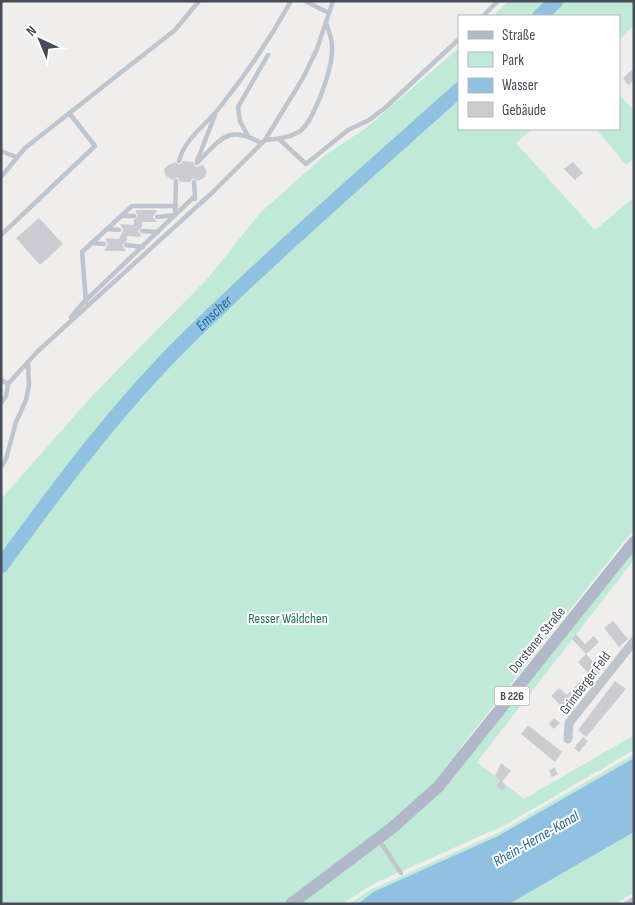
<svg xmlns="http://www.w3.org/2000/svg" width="635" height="905" font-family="'Sofia Sans Condensed',sans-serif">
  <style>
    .green { fill: #c0e9d8 }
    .water { fill: #91c1e1 }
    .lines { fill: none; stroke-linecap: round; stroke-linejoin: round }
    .river { stroke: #91c1e1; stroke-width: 15 }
    .building { fill: #cbcbd1 }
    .service { stroke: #bfc5ce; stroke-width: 4.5 }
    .minor { stroke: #bfc5ce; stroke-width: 9 }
    .primary { stroke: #b0b8c9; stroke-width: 12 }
    .labels { text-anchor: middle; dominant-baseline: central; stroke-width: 4; stroke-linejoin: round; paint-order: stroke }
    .shield { fill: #fff; stroke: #7e828a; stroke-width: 1 }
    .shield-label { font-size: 12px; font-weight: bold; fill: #474d58 }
    .park-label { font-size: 14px; fill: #217159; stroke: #fff }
    .street-label { font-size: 14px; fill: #474d58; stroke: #fff }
    .water-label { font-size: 15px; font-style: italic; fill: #1b6597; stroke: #fff }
  </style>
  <rect width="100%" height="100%" fill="#f0eeed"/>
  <g class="green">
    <polygon points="508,1 634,1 634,25 619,40 619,16 493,16"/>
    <polygon points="459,48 459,129 532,129 516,143 595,230 634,197 634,529 460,748 469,756 634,550 634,560 477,762 500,780 496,786 501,790 506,785 524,799 634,735 634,750 505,825 373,884 342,904 1,904 1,499 93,395 208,278 260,213 324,156 366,128"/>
    <polygon points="619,94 634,111 634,157 626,165 596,129 619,129"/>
    <polygon points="634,754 634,758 498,836 373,892 358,904 350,904 368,891 498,833"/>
    <polygon points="634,832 634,893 614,904 509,904"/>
  </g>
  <polygon class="water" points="634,758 634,832 509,904 358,904 373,892 498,836"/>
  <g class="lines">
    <g class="river">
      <polyline points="540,16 556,1"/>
      <path id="s1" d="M1,566C54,493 109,419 172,354C264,262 362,177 459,90"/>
    </g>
  </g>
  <g class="building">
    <polygon points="634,68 634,80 628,85 623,78"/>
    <polygon points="183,161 193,162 196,167 203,165 207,171 205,177 198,181 193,178 190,182 180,182 178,177 172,180 165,175 164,169 168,165 175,162 180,165"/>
    <polygon points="573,162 583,173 575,180 564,169"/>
    <polygon points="135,210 157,210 153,217 157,222 142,222 142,227 138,231 142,237 127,236 127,241 122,245 126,251 104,251 108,244 105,238 119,239 123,230 120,224 134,225 134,220 138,216"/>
    <polygon points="39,218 63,244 40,265 16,238"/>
    <polygon points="613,621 628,639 619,647 604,628"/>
    <polygon points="576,634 585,644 594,636 599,642 586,654 572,639"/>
    <polygon points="586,654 602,671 573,702 575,704 567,712 551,696 559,688 567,695 588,673 578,662"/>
    <polygon points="615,681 626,689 586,737 578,730"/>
    <polygon points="554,718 560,723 554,729 549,724"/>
    <polygon points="528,725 562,752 555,762 521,734"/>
    <polygon points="583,737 588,741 579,752 574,748"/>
    <polygon points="501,763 511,771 502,782 495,776"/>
    <polygon points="554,767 558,774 552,777 549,771"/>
    <polygon points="500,780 506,785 502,791 496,786"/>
  </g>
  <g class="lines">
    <g class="service">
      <polyline points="305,1 329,13"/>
      <polyline points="483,16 498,1"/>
      <polyline points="248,136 240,121 238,107 268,55"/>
      <polyline points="279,139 306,164 348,130 369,120 385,108 459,39"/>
      <path d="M265,140C277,139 288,138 299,132C314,122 332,69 332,50C333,40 329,32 326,23"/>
      <polyline points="1,151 16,157"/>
      <path d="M179,161C184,139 207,124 220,107C247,73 270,39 291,1"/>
      <polyline points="197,161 215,115"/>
      <path d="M197,163C221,139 228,124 261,143"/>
      <polyline points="1,177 25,148 175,30 199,1"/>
      <polyline points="194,182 195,199"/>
      <polyline points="121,216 134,216"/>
      <polyline points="157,217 175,215 194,197"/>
      <polyline points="107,229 119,230"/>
      <polyline points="142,231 158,232"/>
      <polyline points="1,235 95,146 70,114"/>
      <polyline points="92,243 104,244"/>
      <polyline points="126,245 143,247"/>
      <polyline points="86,302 82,252 132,206 176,206"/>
      <polyline points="71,317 82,304 175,215 176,181"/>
      <polyline points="1,380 8,384"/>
      <polyline points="1,403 6,396 8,384 38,351 214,191 265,140 303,78 317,49 333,1"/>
      <polyline points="1,467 6,459 16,422 26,400 29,385 28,362"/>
      <polyline points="379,840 401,873"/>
      <polyline points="626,904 634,899"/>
    </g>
    <polyline class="minor" points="568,739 569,723 634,641"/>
    <polyline class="primary" points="291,904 392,828 438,787 634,542"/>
  </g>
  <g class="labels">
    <rect class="shield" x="494.5" y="686.5" width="35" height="19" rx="4"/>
    <g class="shield-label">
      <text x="512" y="696">B 226</text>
    </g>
    <g class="park-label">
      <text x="288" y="618">Resser Wäldchen</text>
    </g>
    <g class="street-label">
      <text transform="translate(537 640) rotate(-51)">Dorstener Straße</text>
      <text transform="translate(585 683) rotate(-53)">Grimberger Feld</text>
    </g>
    <g class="water-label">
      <text stroke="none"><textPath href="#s1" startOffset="331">Emscher</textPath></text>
      <text transform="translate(536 839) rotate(-30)">Rhein-Herne-Kanal</text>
    </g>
  </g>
  <rect width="635" height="905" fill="none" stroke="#474d58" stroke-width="5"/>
  <rect x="458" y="15" width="162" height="115" fill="#ffffff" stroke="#b5b8bc"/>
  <rect x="468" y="31" width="25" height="8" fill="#b0b8c9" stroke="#b5b8bc"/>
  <text x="502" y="40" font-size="15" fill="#474d58">Straße</text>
  <rect x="468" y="52" width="25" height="15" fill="#c0e9d8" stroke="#b5b8bc"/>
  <text x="502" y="65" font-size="15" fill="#474d58">Park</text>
  <rect x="468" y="78" width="25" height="15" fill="#91c1e1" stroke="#b5b8bc"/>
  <text x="502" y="90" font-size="15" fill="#474d58">Wasser</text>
  <rect x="468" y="102" width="25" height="15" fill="#cbcbd1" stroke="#b5b8bc"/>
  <text x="502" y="115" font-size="15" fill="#474d58">Gebäude</text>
  <g transform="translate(40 40) rotate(316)" stroke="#ffffff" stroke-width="4" paint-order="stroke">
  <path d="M0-4L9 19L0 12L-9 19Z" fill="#474d58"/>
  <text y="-8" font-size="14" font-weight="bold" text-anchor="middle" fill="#474d58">N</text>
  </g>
</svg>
